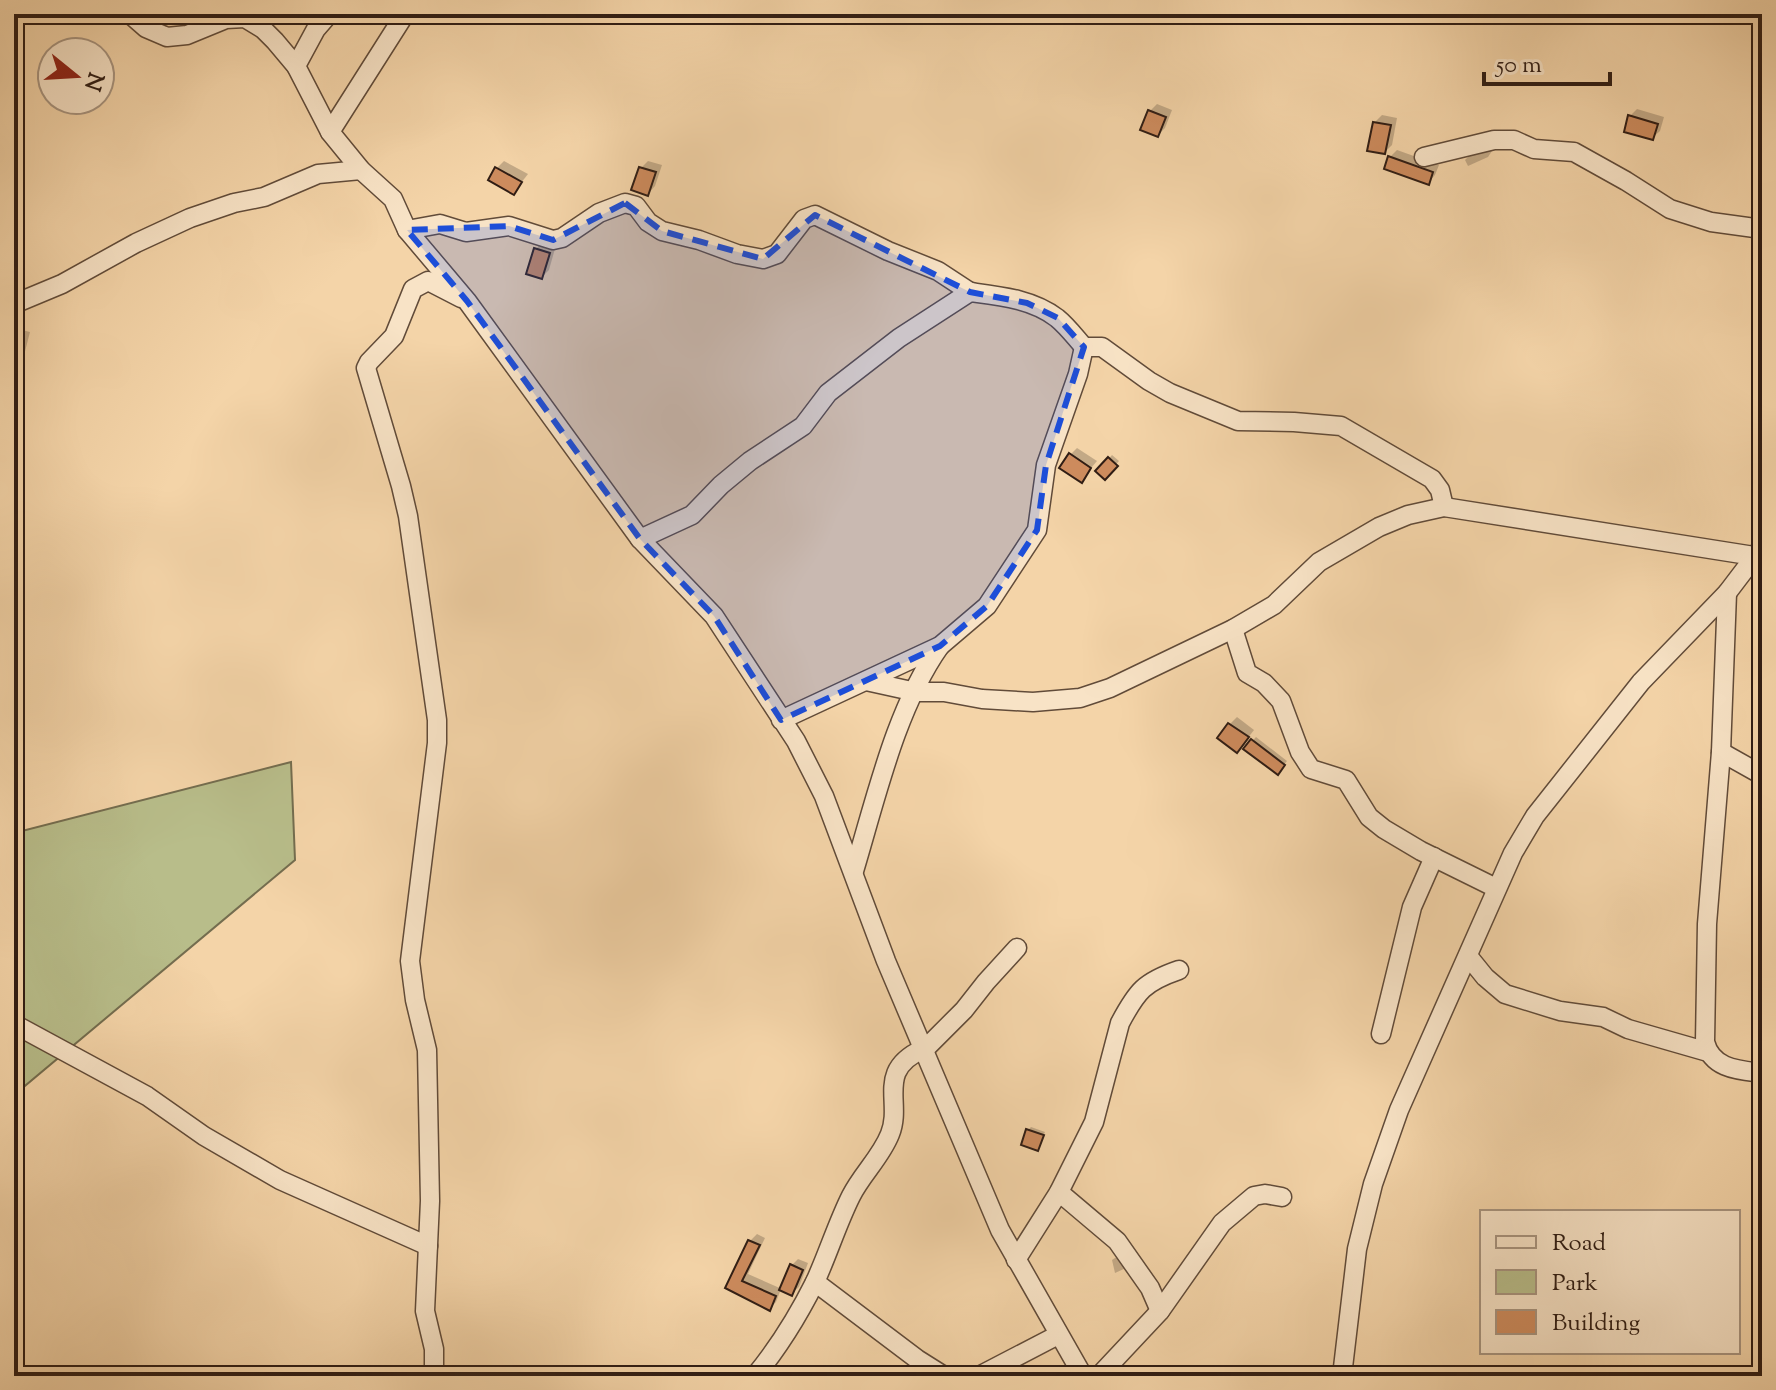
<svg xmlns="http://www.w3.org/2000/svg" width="1776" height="1390" font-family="'Sorts Mill Goudy',serif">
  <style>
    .green { fill: #b8bd8a; stroke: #746d4f; stroke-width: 2 }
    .shadow { fill: #0003 }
    .building { fill: #cd8b5d; stroke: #301d14; stroke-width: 2 }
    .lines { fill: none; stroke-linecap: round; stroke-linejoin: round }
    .street-casing { stroke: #614b39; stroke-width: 21 }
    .street { stroke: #f8e3c6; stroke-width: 18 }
    .marked { fill: #1d4ed8; fill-opacity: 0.2; stroke: #1d4ed8; stroke-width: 6; stroke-dasharray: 16 10; stroke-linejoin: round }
  </style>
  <rect width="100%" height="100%" fill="#f4d4a8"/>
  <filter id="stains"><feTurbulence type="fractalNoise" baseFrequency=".0025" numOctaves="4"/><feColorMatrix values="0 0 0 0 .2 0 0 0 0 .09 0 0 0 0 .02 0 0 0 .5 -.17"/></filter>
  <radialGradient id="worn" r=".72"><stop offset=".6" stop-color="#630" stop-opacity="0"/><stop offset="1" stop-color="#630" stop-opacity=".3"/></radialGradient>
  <polygon class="green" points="291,762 295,860 14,1095 14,833"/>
  <g class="shadow">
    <polygon points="1157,104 1172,110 1165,128 1158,135 1150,111"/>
    <polygon points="1637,109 1664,117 1660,131 1652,138 1630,116"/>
    <polygon points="1382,115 1397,118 1392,145 1385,152 1375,122"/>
    <polygon points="1494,148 1488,157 1468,166 1465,160 1472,153"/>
    <polygon points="1397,150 1439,165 1435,175 1428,183 1390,157"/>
    <polygon points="504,161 528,174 514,192 497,168"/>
    <polygon points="648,161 662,165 655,186 648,194 641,168"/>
    <polygon points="543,241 556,245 549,270 542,277 536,249"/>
    <polygon points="14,328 30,332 20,371 14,377"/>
    <polygon points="1077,448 1097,461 1081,480 1070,455"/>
    <polygon points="1112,455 1119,461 1105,477 1098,471"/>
    <polygon points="1237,717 1254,730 1244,743 1230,724"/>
    <polygon points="1256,737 1287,761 1278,772 1246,748"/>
    <polygon points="1031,1127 1045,1132 1037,1149 1028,1130"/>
    <polygon points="757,1234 765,1238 748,1274 782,1289 792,1265 798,1259 808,1263 799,1287 792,1293 781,1289 776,1302 769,1309 727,1287 750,1241"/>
    <polygon points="1118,1256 1126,1268 1115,1273 1112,1260"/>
  </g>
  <g class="building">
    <polygon points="1148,110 1166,117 1158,137 1140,130"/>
    <polygon points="1628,115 1658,124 1653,140 1624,132"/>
    <polygon points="1373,122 1391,125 1385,154 1367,151"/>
    <polygon points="1388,156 1433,172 1429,185 1384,169"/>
    <polygon points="495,167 522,182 514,195 488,180"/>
    <polygon points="639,167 656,172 648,196 631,190"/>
    <polygon points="534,248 550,253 542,279 526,274"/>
    <polygon points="1069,453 1091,468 1082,483 1059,468"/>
    <polygon points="1108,457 1118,466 1105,480 1095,471"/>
    <polygon points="1228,723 1249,737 1237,753 1217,738"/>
    <polygon points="1251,739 1285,765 1278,775 1243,749"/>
    <polygon points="1026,1129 1044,1135 1038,1151 1021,1145"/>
    <polygon points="748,1240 760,1245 742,1281 776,1296 770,1311 725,1288"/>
    <polygon points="790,1264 803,1270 792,1296 779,1290"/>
  </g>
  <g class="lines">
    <defs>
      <g id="street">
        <polyline points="130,14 146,28 167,37 187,35 226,19 245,18 263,29 275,41 296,66 330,132 361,170 393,199 407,230 467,301 640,539 714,616 796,741 824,796 886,961 1000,1230 1083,1376"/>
        <polyline points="296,66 316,29 329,14"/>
        <polyline points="330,132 405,14"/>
        <polyline points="1424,157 1494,140 1514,140 1534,149 1574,152 1626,181 1670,209 1711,222 1762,229"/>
        <polyline points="407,230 440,224 466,232 509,226 553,240 562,238 599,213 625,203 636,206 648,222 662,231 699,240 737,254 763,259 777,254 804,219 815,215 888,251 938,271 970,292"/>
        <polyline points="14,304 62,284 136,243 190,218 234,203 264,197 318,174 361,170"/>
        <path d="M640,539L692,515L721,485L750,461L803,426L828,393L899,338L970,292C1000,296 1032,299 1057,318C1067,326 1076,338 1084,347H1102L1149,381L1170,393L1238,421L1294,422L1341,426L1432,479L1440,490L1444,507"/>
        <path d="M1727,593L1721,752L1707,924L1705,1042C1712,1069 1738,1070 1762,1073"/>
        <polyline points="1233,629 1247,673 1264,683 1281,701 1300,752 1311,769 1346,780 1369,817 1384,829 1421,851 1496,888"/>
        <polyline points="866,681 916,692 944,692 982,699 1033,702 1080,698 1110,688 1233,629 1274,605 1319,562 1379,527 1408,515 1444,507 1754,556"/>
        <polyline points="781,720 940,646 987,606 1037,530 1046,465 1078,374 1084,347"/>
        <polyline points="1721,752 1762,775"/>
        <path d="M854,871C876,798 896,708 940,646"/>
        <polyline points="1468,956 1485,977 1505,994 1560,1011 1603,1017 1628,1029 1708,1052"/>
        <polyline points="14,1024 147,1096 204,1136 280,1180 428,1246"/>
        <polyline points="1381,1034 1412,907 1434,857"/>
        <polyline points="923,1051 964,1010 986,982 1017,948"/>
        <polyline points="1059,1192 1117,1241 1150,1288 1160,1311"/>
        <path d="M1016,1260L1059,1192L1094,1122L1120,1023C1137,991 1144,982 1179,970"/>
        <polyline points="815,1282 917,1359 944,1376"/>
        <polyline points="434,1376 434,1349 425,1311 430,1201 427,1050 415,1000 410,961 437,743 437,720 408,516 401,486 366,368 369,362 394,336 413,289 428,281 461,298"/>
        <path d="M755,1376C778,1348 799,1314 815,1282C828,1254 837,1224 851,1196C862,1174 881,1157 890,1134C903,1102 875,1071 923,1049"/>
        <polyline points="979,1376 1058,1335"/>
        <polyline points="1099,1376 1160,1311 1222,1223 1254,1196 1265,1194 1282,1197"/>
        <polyline points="1342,1376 1357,1249 1373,1184 1399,1110 1513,853 1535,816 1641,682 1727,593 1762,547"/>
      </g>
    </defs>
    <use href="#street" class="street-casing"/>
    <use href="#street" class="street"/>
  </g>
  <path class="marked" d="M625,203L662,231L763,259L815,215L970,292L1027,303L1058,318L1084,347L1046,465L1037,530L987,606L940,646L781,720L714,616L640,539L467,301L407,230L509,226L553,240Z"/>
  <rect width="1776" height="1390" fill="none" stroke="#f4d4a8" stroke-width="48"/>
  <rect x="16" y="16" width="1744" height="1358" fill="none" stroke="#301d14" stroke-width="4"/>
  <rect x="24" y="24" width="1728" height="1342" fill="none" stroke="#301d14" stroke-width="2"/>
  <rect x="1480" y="1210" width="260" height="144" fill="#f8e3c6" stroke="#a8947f" stroke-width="2"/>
  <rect x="1496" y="1236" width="40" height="12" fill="#f8e3c6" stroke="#a8947f" stroke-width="2"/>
  <text x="1552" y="1250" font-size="24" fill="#301d14">Road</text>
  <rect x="1496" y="1270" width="40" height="24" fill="#b8bd8a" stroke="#a8947f" stroke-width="2"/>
  <text x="1552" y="1290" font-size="24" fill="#301d14">Park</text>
  <rect x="1496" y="1310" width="40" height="24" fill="#cd8b5d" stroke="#a8947f" stroke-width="2"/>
  <text x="1552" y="1330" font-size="24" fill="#301d14">Building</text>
  <g transform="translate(76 76) rotate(108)"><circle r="38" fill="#f8e3c6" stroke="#a8947f" stroke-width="2"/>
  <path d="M0-6L14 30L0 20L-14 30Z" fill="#8f2418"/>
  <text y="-12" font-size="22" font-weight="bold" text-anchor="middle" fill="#301d14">N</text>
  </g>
  <path d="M1484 72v12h126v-12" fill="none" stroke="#301d14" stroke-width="4"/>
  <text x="1496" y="72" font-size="24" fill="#301d14" stroke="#f8e3c6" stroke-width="6" paint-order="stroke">50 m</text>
  <rect width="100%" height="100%" filter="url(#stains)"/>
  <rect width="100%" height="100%" fill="url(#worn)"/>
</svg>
